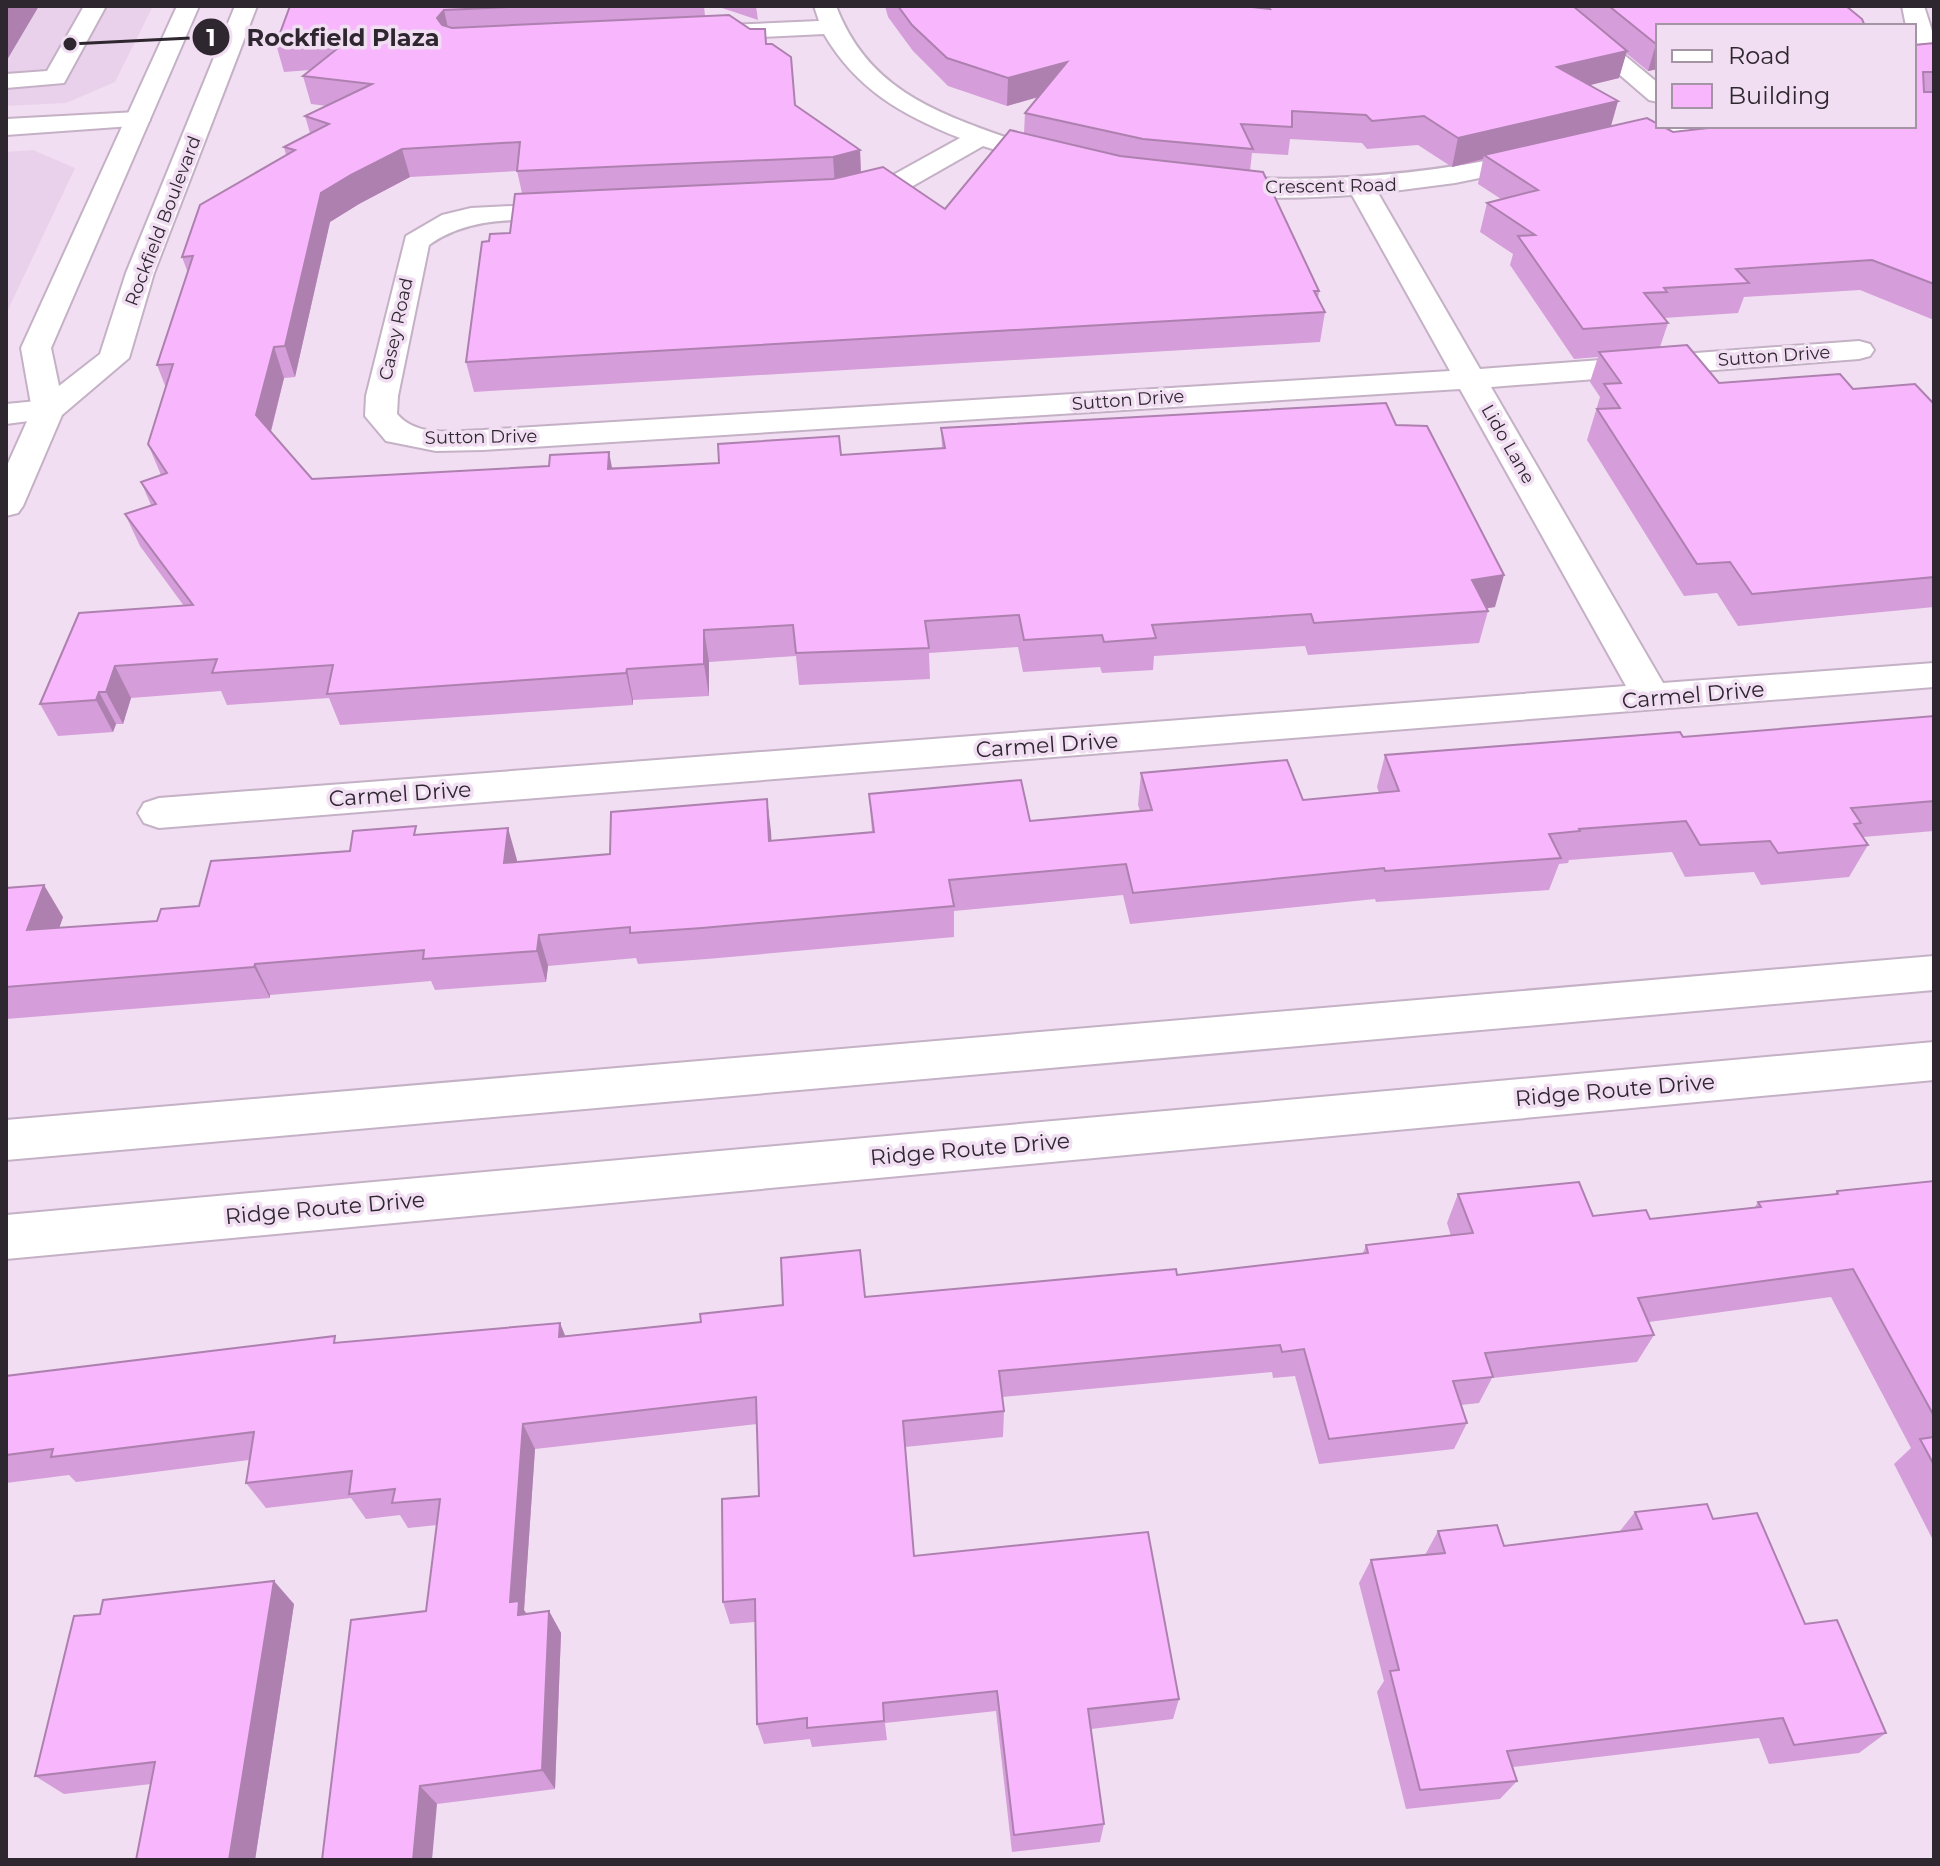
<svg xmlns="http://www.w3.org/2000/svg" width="1940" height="1866" font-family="Montserrat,sans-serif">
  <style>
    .built { fill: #ead1eb }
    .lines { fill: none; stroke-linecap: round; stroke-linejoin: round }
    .minor-casing { stroke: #c4b1c5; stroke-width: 4 }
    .major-casing { stroke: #c4b1c5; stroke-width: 4 }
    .minor { fill: #fff; fill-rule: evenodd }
    .major { fill: #fff; fill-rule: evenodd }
    .wall { fill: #d59dd9 }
    .shaded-wall { fill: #ae80b0 }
    .building { fill: #f8b7fc; stroke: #ae80b0; stroke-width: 2 }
    .labels { text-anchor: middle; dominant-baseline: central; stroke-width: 7; stroke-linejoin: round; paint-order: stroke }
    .far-street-label { font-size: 18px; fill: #2f272f; stroke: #f1def2 }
    .street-label { font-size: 22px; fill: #2f272f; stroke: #f1def2 }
    .leader { fill: none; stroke: #2f272f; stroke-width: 3 }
    .callout-dot { fill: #2f272f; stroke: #f1def2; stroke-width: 3 }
    .mark-label { font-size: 24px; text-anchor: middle; font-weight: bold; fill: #fff }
    .callout-label { font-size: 24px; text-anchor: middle; font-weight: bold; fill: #2f272f; stroke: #f1def2; stroke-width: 7; stroke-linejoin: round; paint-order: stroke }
  </style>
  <rect width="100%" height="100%" fill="#f1def2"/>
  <g class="built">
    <polygon points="6,6 153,6 115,82 66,103 6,106"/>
    <polygon points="33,150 75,168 6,314 6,152"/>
  </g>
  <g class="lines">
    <defs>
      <g id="minor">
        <polygon points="84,6 106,6 64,83 6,88 6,74 47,71"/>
        <path d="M814,6H836C867,87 931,111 1008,138L1012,143L1008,148L999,151L983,146L911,187L845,203L835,201L831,195L835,189L893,175L960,138C902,115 856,89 824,34L704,40L692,33L704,26L819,21Z"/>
        <polygon points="1540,6 1565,6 1658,83 1658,102 1649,100"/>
        <path d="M1902,6H1924L1934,37V59C1917,55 1914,41 1914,26H1906Z"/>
        <polygon points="137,112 150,120 146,125 6,135 6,119"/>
        <polygon points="1658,123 1658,126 1693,126 1689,131 1606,149 1593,141 1597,136"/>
        <path d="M1539,150L1548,152L1552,158L1548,164L1455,183L1378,193L1480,369L1859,341L1870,344L1874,350L1870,356L1859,359L1491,387L1663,683L1934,663V687L159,828L144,823L138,813L144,803L159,798L1626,686L1460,389L483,450L436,451L386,441L365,416L366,396L406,236L442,215L471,208L573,203L583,205L587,211L583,217L573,219C523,221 472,214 429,245L398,396L397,414C418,438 454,431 483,430L1450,371L1352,195C1304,198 1248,201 1202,190L1198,184L1202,178L1211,176C1323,184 1429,175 1539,150Z"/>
        <polygon points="48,400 59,403 64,410 59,417 6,424 6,404"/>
      </g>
      <g id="major">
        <polygon points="177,6 199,6 51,348 59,386 100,354 126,273 235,6 257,6 154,273 129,358 62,415 23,506 18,513 6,516 6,468 32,410 21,348"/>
        <polygon points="1934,956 1934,990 6,1160 6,1120"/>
        <polygon points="1934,1042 1934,1080 6,1259 6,1215"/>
      </g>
    </defs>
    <use href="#minor" class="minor-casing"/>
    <use href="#major" class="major-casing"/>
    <use href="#minor" class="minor"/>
    <use href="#major" class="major"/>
  </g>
  <g class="wall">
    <polygon points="290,6 704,6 705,16 766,44 795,105 860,150 861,172 945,209 1024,133 1025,113 1037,97 1007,106 948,86 913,51 888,17 885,6 1846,6 1658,26 1658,69 1648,71 1626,53 1619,78 1589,85 1618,101 1611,126 1673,132 1914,126 1914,45 1934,43 1934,320 1860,290 1744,297 1738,313 1664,318 1668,323 1660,347 1719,383 1853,389 1934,404 1934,607 1738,626 1717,593 1684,596 1587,440 1600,397 1590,382 1598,357 1574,359 1510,265 1513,254 1480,232 1487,203 1501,199 1478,184 1483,160 1452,167 1418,145 1367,149 1362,143 1290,139 1288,155 1252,153 1250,171 1319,291 1318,298 1325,312 1320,342 474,392 466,362 489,241 510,233 522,193 517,171 410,177 359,204 330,222 295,377 284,378 271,432 312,479 719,463 942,448 941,428 1396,425 1495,607 1487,608 1488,611 1479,643 1308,655 1305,646 1154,656 1153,670 1102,673 1100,667 1023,672 1018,647 929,653 930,679 799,685 796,656 709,662 709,696 633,700 633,705 340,725 329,698 227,705 221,691 131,698 123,724 116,724 113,732 58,736 40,704 184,606 140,546 125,514 151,505 141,482 161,475 148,444 166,388 157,365 188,273 182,257 286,155 284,147 310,133 305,116 327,106 311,104 303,76 310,70 284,72 276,44"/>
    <polygon points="716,6 756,6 758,20"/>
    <polygon points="1934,716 1934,831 1863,837 1868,845 1849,877 1761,885 1754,872 1685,877 1672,852 1569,860 1568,863 1559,864 1549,890 1376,902 1375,899 1130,924 1123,895 954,911 954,937 707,959 638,964 636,958 548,966 546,982 435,990 431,981 270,995 270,998 6,1019 6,888 63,917 59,928 157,921 350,851 419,834 517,860 517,862 610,854 767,799 771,841 872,832 869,794 1030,821 1140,811 1138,805 1141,773 1303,800 1379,793 1377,787 1385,755 1683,737"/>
    <polygon points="1934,1181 1934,1542 1894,1464 1911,1448 1831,1297 1649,1322 1654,1335 1637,1362 1492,1378 1479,1403 1461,1405 1467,1423 1454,1449 1319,1464 1295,1376 1273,1378 1272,1372 1002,1397 1004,1411 1003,1437 905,1447 914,1556 1179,1699 1173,1719 1091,1729 1104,1824 1100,1842 1012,1852 996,1711 885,1723 887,1740 812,1747 810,1739 764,1744 757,1724 755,1622 730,1624 723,1602 759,1496 757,1424 535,1449 524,1610 527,1614 549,1611 561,1633 555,1789 437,1804 322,1860 426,1611 437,1525 408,1528 400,1515 366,1519 351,1498 266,1508 246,1483 249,1460 76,1482 69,1475 6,1483 6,1376 339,1343 566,1337 701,1322 865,1297 1177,1275 1363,1253 1366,1245 1451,1236 1447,1223 1458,1194 1593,1216 1650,1219 1755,1207 1758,1202 1834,1195 1837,1191"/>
    <polygon points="1635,1512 1713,1519 1805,1624 1886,1733 1859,1753 1769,1764 1759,1738 1513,1767 1517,1781 1500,1799 1406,1809 1377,1692 1384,1681 1359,1583 1371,1560 1425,1555 1438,1531 1504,1546 1620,1531"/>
    <polygon points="294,1604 255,1860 136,1860 151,1784 64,1794 35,1776"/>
  </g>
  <g class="shaded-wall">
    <polygon points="6,6 39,6 7,60 6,58"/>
    <polygon points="444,10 450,37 437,18"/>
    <polygon points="1656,44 1658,44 1658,69 1648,71"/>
    <polygon points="1627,51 1619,78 1550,95 1557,67"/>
    <polygon points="1067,62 1066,89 1007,106 1008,78"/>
    <polygon points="1618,101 1610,129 1484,155 1483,159 1452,167 1458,138"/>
    <polygon points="402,149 410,177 359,204 330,222 295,377 285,346 321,193 351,175"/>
    <polygon points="860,150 861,179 835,186 833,157"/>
    <polygon points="274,347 284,378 267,446 256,415"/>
    <polygon points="609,452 615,483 608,469"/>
    <polygon points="1504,575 1495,607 1463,612 1472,580"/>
    <polygon points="704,630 709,662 709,696 704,664"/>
    <polygon points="115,666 131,698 123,724 106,692"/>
    <polygon points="627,669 633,700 633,705 626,673"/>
    <polygon points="99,692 116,724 113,732 96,700"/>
    <polygon points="767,799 771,831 773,873 769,841"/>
    <polygon points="508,828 517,860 513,894 504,863"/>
    <polygon points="44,885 63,917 48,961 27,930"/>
    <polygon points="539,935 548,966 546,982 537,951"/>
    <polygon points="255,964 270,995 270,998 254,967"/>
    <polygon points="560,1323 571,1350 559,1337"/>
    <polygon points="523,1424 535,1449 524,1610 532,1623 523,1624 510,1602"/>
    <polygon points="274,1581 294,1604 255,1860 229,1860"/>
    <polygon points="549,1611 561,1633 555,1789 542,1770"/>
    <polygon points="420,1786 437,1804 432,1860 413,1860"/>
  </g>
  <g class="building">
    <polygon points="290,6 532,6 444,10 437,18 442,25 452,28 729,15 750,29 765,29 766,44 772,44 791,57 795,105 860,150 833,157 517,171 520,142 402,149 351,175 321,193 285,346 274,347 256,415 312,479 549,466 550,455 609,452 608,469 719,463 718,444 839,436 841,455 945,448 941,428 1386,403 1396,425 1427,426 1504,575 1472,580 1488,611 1314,623 1311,614 1152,625 1156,638 1104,642 1102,635 1024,640 1019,615 925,621 929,648 796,653 793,625 704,630 704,664 627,669 626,673 327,694 333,665 212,673 217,659 115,666 106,692 99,692 96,700 40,704 79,613 193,605 125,514 156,504 141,482 167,473 148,444 173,364 157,365 193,256 182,257 200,205 295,150 284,147 329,124 305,116 372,84 303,76 347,41 276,44"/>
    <polygon points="898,6 1243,6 1270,9 1268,6 1573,6 1627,51 1557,67 1618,101 1458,138 1424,116 1372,121 1366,115 1292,111 1292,127 1241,124 1253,149 1143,139 1025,113 1067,62 1008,78 947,58 912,25"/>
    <polygon points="1609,6 1846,6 1862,19 1865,26 1658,26 1658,44 1656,44"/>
    <polygon points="1934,43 1934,72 1923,72 1924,92 1934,92 1934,284 1872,260 1736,269 1749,283 1664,288 1667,292 1644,293 1668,323 1583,329 1518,236 1535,235 1487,203 1538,190 1484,155 1647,118 1658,124 1658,126 1662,126 1673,132 1726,126 1914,126 1914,45"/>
    <polygon points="1010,130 1120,156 1263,172 1319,291 1314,291 1325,312 466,362 482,242 489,241 490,234 510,233 515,194 833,179 883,167 945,209"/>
    <polygon points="1687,345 1719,383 1840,374 1853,389 1915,384 1934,404 1934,577 1752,594 1730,562 1697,564 1597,409 1620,408 1604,384 1621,383 1599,352"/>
    <polygon points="1934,716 1934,801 1851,808 1861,823 1854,824 1868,845 1778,853 1770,841 1700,845 1686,821 1579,829 1580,831 1549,834 1561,858 1385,871 1384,868 1133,893 1126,864 949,880 954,906 702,928 630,933 630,927 539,935 537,951 423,959 424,950 255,964 254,967 6,987 6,888 44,885 27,930 157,921 161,909 199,906 211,861 350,851 353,831 416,826 414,835 508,828 504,863 610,854 611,812 767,799 769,841 874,832 869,794 1021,780 1030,821 1152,810 1141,773 1287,760 1303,800 1399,791 1385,755 1680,732 1683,737"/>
    <polygon points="1934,1181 1934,1416 1853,1269 1638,1298 1654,1335 1485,1353 1493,1377 1453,1381 1467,1423 1329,1439 1304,1349 1282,1352 1280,1345 999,1371 1004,1411 903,1421 914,1556 1148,1532 1179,1699 1088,1709 1104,1824 1014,1835 997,1691 883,1703 884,1721 807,1728 807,1718 757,1724 755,1599 723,1602 722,1499 759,1496 756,1397 523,1424 510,1602 519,1601 518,1615 549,1611 542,1770 420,1786 413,1860 322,1860 351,1620 426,1611 440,1499 392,1503 395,1489 349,1494 352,1471 246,1483 254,1432 51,1457 53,1449 6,1455 6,1376 335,1336 334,1343 560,1323 559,1337 701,1322 700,1314 783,1305 781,1258 860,1250 865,1297 1176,1269 1177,1275 1368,1253 1366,1245 1473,1233 1458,1194 1579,1182 1593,1216 1646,1210 1650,1219 1761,1207 1758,1202 1838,1194 1837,1191"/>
    <polygon points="1934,1437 1934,1465 1920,1439"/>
    <polygon points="1707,1504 1713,1519 1757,1513 1805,1624 1837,1620 1886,1733 1794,1745 1783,1718 1507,1751 1517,1781 1420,1790 1390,1671 1399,1670 1371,1560 1445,1553 1438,1531 1497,1525 1504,1546 1642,1529 1635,1512"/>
    <polygon points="274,1581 229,1860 136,1860 155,1762 35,1776 74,1616 100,1614 103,1600"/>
  </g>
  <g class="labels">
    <g class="far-street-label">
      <text transform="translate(1331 186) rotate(-1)">Crescent Road</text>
      <text transform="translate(163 221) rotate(-69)">Rockfield Boulevard</text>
      <text transform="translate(396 329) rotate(-78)">Casey Road</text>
      <text transform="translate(1774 356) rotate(-4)">Sutton Drive</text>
      <text transform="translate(1128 400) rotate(-4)">Sutton Drive</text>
      <text transform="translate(481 437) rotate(-1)">Sutton Drive</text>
      <text transform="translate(1508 444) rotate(60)">Lido Lane</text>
    </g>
    <g class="street-label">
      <text transform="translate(1693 695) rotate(-5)">Carmel Drive</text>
      <text transform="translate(1047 745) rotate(-4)">Carmel Drive</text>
      <text transform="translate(400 794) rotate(-4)">Carmel Drive</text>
      <text transform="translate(1615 1090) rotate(-5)">Ridge Route Drive</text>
      <text transform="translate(970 1149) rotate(-5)">Ridge Route Drive</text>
      <text transform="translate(325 1208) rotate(-5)">Ridge Route Drive</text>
    </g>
  </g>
  <path class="leader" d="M70 44L211 37"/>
  <g class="callout-dot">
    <circle cx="70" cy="44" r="8"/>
    <circle cx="211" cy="37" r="20"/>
  </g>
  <g class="mark-label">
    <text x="211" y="46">1</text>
  </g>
  <g class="callout-label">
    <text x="343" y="46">Rockfield Plaza</text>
  </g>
  <rect width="1940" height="1866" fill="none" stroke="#2f272f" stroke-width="16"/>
  <rect x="1656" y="24" width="260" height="104" fill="#f1def2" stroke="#a395a4" stroke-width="2"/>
  <rect x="1672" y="50" width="40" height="12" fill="#ffffff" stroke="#a395a4" stroke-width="2"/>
  <text x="1728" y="64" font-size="24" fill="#2f272f">Road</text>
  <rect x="1672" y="84" width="40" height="24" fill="#f8b7fc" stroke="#a395a4" stroke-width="2"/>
  <text x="1728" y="104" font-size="24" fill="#2f272f">Building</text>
</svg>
